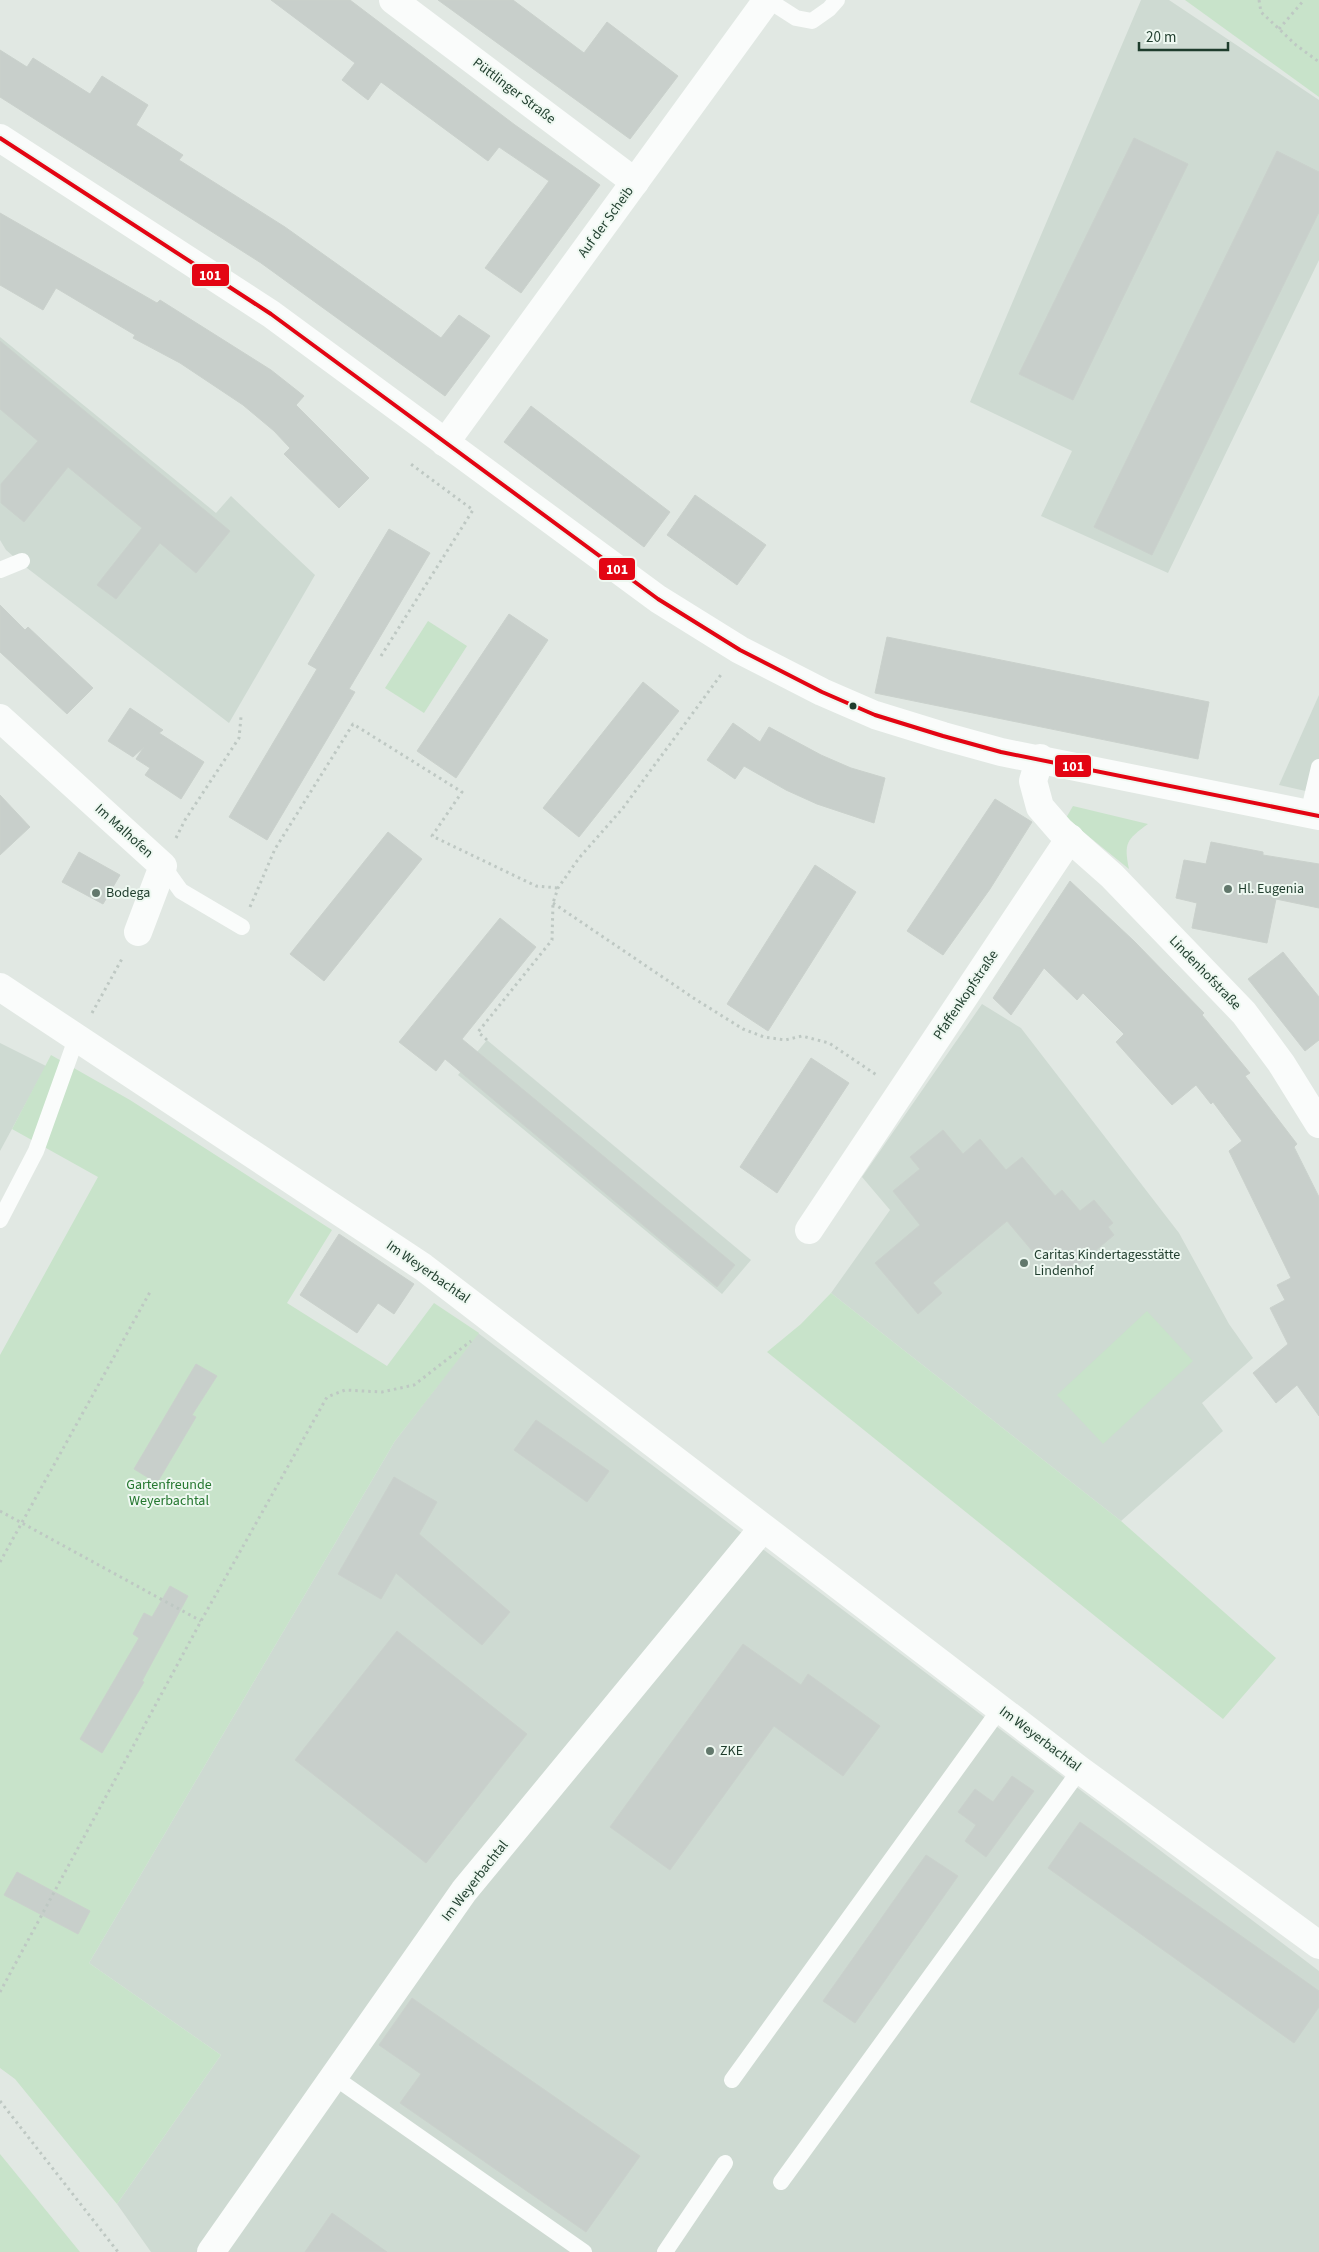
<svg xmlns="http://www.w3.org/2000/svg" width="1319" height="2252" font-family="'Source Sans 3',sans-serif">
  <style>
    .built { fill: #cedad2 }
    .green { fill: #c8e3ca }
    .building { fill: #c8cfcb; stroke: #cad1cc }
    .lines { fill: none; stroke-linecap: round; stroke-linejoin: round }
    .path { stroke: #bec8c3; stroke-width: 3; stroke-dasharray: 2.5 4; stroke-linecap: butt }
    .service { stroke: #fafcfb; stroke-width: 16 }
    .minor { stroke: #fafcfb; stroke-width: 28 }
    .tertiary { stroke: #fafcfb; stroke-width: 28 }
    .bus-1-casing { stroke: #eef8f1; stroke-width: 8 }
    .bus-1 { stroke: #e30513; stroke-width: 4 }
    .bus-dot { fill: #1e3c2c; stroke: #eef8f1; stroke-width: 2 }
    .poi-dot { fill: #62786c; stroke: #eef8f1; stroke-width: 2 }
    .labels { text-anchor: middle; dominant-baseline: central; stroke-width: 4; stroke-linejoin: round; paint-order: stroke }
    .street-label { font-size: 14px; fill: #1e3c2c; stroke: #eef8f1 }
    .poi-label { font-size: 14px; fill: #1e3c2c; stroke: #eef8f1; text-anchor: start }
    .park-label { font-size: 14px; fill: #24772f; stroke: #eef8f1 }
    .line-badge { stroke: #eef8f1; stroke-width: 2 }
    .badge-label { font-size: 14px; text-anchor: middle; font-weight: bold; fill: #fff }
  </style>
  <rect width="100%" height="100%" fill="#e1e8e3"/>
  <g class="built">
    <polygon points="1141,0 1169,0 1319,100 1319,260 1168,573 1041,516 1072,451 970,402"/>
    <polygon points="0,337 216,513 231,496 315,575 229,723 27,568 6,550 0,540"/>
    <polygon points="1319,695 1319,794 1279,785"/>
    <polygon points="982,1004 1021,1028 1179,1233 1229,1324 1253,1358 1202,1403 1223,1431 1121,1521 831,1293 890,1210 862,1177"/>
    <polygon points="487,1040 751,1260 722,1294 458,1075"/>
    <polygon points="0,1043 46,1066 0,1151"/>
    <polygon points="478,1333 1319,1971 1319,2252 151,2252 117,2204 221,2055 89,1963 395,1441"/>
  </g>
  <g class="green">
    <polygon points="1185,0 1319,0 1319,97"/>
    <polygon points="428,621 467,646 424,713 385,688"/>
    <path d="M1073,806L1148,824C1126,840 1124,843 1129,869L1066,818Z"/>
    <polygon points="51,1055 130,1100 332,1230 287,1303 387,1366 434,1303 479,1333 395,1441 89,1963 221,2055 117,2204 15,2079 0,2068 0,1355 98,1177 12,1129"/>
    <polygon points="831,1293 1121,1521 1276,1658 1223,1719 767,1352 801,1324"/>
    <polygon points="1147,1311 1193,1361 1103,1444 1057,1395"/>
    <polygon points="0,2154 80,2252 0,2252"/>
  </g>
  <g class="building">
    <polygon points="271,0 350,0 515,125 600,185 521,293 485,268 549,181 499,147 488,161 381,82 368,100 342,80 355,63"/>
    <polygon points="438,0 513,0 584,53 607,22 678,76 630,139"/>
    <polygon points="0,50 27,67 33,58 90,94 102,76 148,105 136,125 183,155 179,160 285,227 441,338 459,315 490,336 445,396 261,263 0,97"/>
    <polygon points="1134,138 1188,164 1073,400 1019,374"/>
    <polygon points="1277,151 1319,172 1319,212 1152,555 1094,527"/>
    <polygon points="0,213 157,303 160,300 271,370 304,396 296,405 369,478 339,508 284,454 290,448 274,431 243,405 180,363 133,338 135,335 56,288 43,310 0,285"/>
    <polygon points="0,341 230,531 196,573 160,543 116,599 97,585 142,528 68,467 24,522 1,503 1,484 38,441 0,409"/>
    <polygon points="531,406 670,512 644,547 504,442"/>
    <polygon points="695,495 766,545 737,585 667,535"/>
    <polygon points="389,529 430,553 349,689 355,692 267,840 229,817 317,669 308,664"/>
    <polygon points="0,605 25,630 28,627 93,688 67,714 0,652"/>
    <polygon points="509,614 548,640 456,778 417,751"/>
    <polygon points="887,637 1209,702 1198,759 875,693"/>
    <polygon points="643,682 679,711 579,837 543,808"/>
    <polygon points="130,708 163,730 159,733 204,762 181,799 145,775 150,768 136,759 144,747 133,757 108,741"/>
    <polygon points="733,723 760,742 769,727 821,755 851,768 885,778 874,823 817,804 786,790 744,766 735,779 707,760"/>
    <polygon points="0,795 30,827 0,855"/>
    <polygon points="995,799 1032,822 990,889 943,955 907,931"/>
    <polygon points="388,832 422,859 324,981 290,954"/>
    <polygon points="1211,842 1263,852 1263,855 1319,864 1319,908 1276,899 1267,943 1192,928 1197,903 1176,898 1184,860 1206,864"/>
    <polygon points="79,852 120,875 103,904 62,882"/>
    <polygon points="815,865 856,892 768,1031 727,1004"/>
    <polygon points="1070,881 1134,941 1204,1013 1202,1015 1250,1073 1245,1076 1297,1144 1294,1147 1319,1197 1319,1416 1297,1385 1276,1403 1253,1373 1288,1344 1270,1308 1285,1300 1277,1285 1291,1278 1229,1151 1242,1141 1213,1102 1211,1104 1196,1085 1172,1105 1116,1042 1124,1034 1083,993 1077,1000 1044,968 1011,1015 993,998"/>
    <polygon points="500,918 536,947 462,1039 735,1265 717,1287 445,1059 436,1071 399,1042"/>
    <polygon points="1283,952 1319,997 1319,1040 1305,1051 1248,979"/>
    <polygon points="811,1058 849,1083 777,1193 740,1167"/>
    <polygon points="943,1130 963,1154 980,1139 1006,1170 1022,1157 1055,1196 1062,1190 1080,1211 1094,1200 1113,1223 1108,1227 1114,1235 1068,1274 1048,1251 1039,1259 1007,1221 933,1283 942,1293 918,1314 875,1263 920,1225 893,1191 920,1169 910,1157"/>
    <polygon points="339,1234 414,1284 394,1314 378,1303 357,1333 300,1295"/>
    <polygon points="196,1364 217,1376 192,1415 196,1417 157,1483 134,1469"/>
    <polygon points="536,1420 609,1471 587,1502 514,1450"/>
    <polygon points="394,1477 437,1502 419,1534 510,1612 482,1645 396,1573 381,1599 338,1574"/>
    <polygon points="170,1586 188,1596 142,1681 144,1682 102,1753 80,1739 139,1638 133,1634 144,1613 152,1617"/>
    <polygon points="397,1631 527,1734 426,1863 295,1760"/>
    <polygon points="743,1644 801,1685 808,1674 880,1726 843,1776 774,1726 670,1870 610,1827"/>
    <polygon points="1012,1776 1034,1791 986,1857 965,1841 976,1825 958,1812 975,1789 993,1802"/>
    <polygon points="1080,1822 1319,1991 1319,2007 1294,2043 1048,1868"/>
    <polygon points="926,1855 958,1876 855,2023 823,2001"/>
    <polygon points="17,1872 90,1911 78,1934 4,1895"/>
    <polygon points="412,1998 640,2156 586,2232 400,2103 421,2074 379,2045"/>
    <polygon points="332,2213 387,2252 305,2252"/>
  </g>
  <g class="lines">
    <g class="path">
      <polyline points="1259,0 1261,12 1296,45 1319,62"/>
      <polyline points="1279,29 1304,0"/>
      <polyline points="381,656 473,510 408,462"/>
      <polyline points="176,838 185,820 239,738 241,717"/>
      <polyline points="553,903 695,999 743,1029 764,1037 785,1040 802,1036 829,1043 878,1076"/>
      <polyline points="250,907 275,849 353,724 462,792 432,836 536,886 558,888"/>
      <polyline points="92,1013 123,957"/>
      <polyline points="487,1040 478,1032 552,940 553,903 558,888 579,858 623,808 723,672"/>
      <polyline points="0,1511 201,1621"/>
      <polyline points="0,1562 150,1292"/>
      <polyline points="0,1992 201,1621 327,1397 345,1390 382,1392 414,1385 471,1341"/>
      <polyline points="0,2101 118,2252"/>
    </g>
    <g class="service">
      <polyline points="768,0 796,18 812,21 829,9 837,0"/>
      <polyline points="0,570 22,561"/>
      <polyline points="1308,814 1319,767"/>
      <polyline points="163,866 181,891 242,927"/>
      <polyline points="0,1220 36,1151 76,1039"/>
      <polyline points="334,2077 584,2252"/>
      <polyline points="732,2080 1000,1709"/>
      <polyline points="781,2182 1080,1770"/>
      <polyline points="665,2252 725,2163"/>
    </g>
    <g class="minor">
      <polyline points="393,0 635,182"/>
      <polyline points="445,443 767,0"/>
      <polyline points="0,718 163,866 138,932"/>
      <polyline points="1040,758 1033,781 1040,807 1060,830 1112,876 1244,1013 1281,1063 1319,1124"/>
      <polyline points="0,987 423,1267 1080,1770 1319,1945"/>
      <polyline points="809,1230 1070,838"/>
      <polyline points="211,2252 464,1891 763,1528"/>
    </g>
    <polyline class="tertiary" points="0,138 271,314 658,599 740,650 822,692 875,715 943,736 1001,752 1319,816"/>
    <defs>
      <polyline id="bus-1" points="0,138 271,314 658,599 740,650 822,692 875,715 943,736 1001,752 1319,816"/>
    </defs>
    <use href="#bus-1" class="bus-1-casing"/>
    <use href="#bus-1" class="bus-1"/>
  </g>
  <circle class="bus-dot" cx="853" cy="706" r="4.5"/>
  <g class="poi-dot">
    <circle cx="1228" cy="889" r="5"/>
    <circle cx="96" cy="893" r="5"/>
    <circle cx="1024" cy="1263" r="5"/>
    <circle cx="710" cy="1751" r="5"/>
  </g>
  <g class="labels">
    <g class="street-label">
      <text transform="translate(514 91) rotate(37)">Püttlinger Straße</text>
      <text transform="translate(606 222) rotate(-54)">Auf der Scheib</text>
      <text transform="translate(124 831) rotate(42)">Im Malhofen</text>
      <text transform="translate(1205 973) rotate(46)">Lindenhofstraße</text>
      <text transform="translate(966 995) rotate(-56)">Pfaffenkopfstraße</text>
      <text transform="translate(428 1272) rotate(35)">Im Weyerbachtal</text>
      <text transform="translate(1040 1739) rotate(37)">Im Weyerbachtal</text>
      <text transform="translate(475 1881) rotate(-52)">Im Weyerbachtal</text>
    </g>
    <g class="poi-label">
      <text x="1238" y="889">Hl. Eugenia</text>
      <text x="106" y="893">Bodega</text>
      <text x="1034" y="1255">Caritas Kindertagesstätte<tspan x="1034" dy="16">Lindenhof</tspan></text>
      <text x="720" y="1751">ZKE</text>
    </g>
    <g class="park-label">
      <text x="169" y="1485">Gartenfreunde<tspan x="169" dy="16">Weyerbachtal</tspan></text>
    </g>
  </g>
  <g class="line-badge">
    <rect x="191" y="263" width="39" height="24" rx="5" fill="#e30513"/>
    <rect x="598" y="557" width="38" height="24" rx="5" fill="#e30513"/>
    <rect x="1054" y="754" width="38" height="24" rx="5" fill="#e30513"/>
  </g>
  <g class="badge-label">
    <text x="210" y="280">101</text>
    <text x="617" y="574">101</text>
    <text x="1073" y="771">101</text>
  </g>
  <path d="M1139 42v8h89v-8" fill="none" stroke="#1e3c2c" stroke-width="2.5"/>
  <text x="1146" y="42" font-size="15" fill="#1e3c2c" stroke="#eef8f1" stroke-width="4" paint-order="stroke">20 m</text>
</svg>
